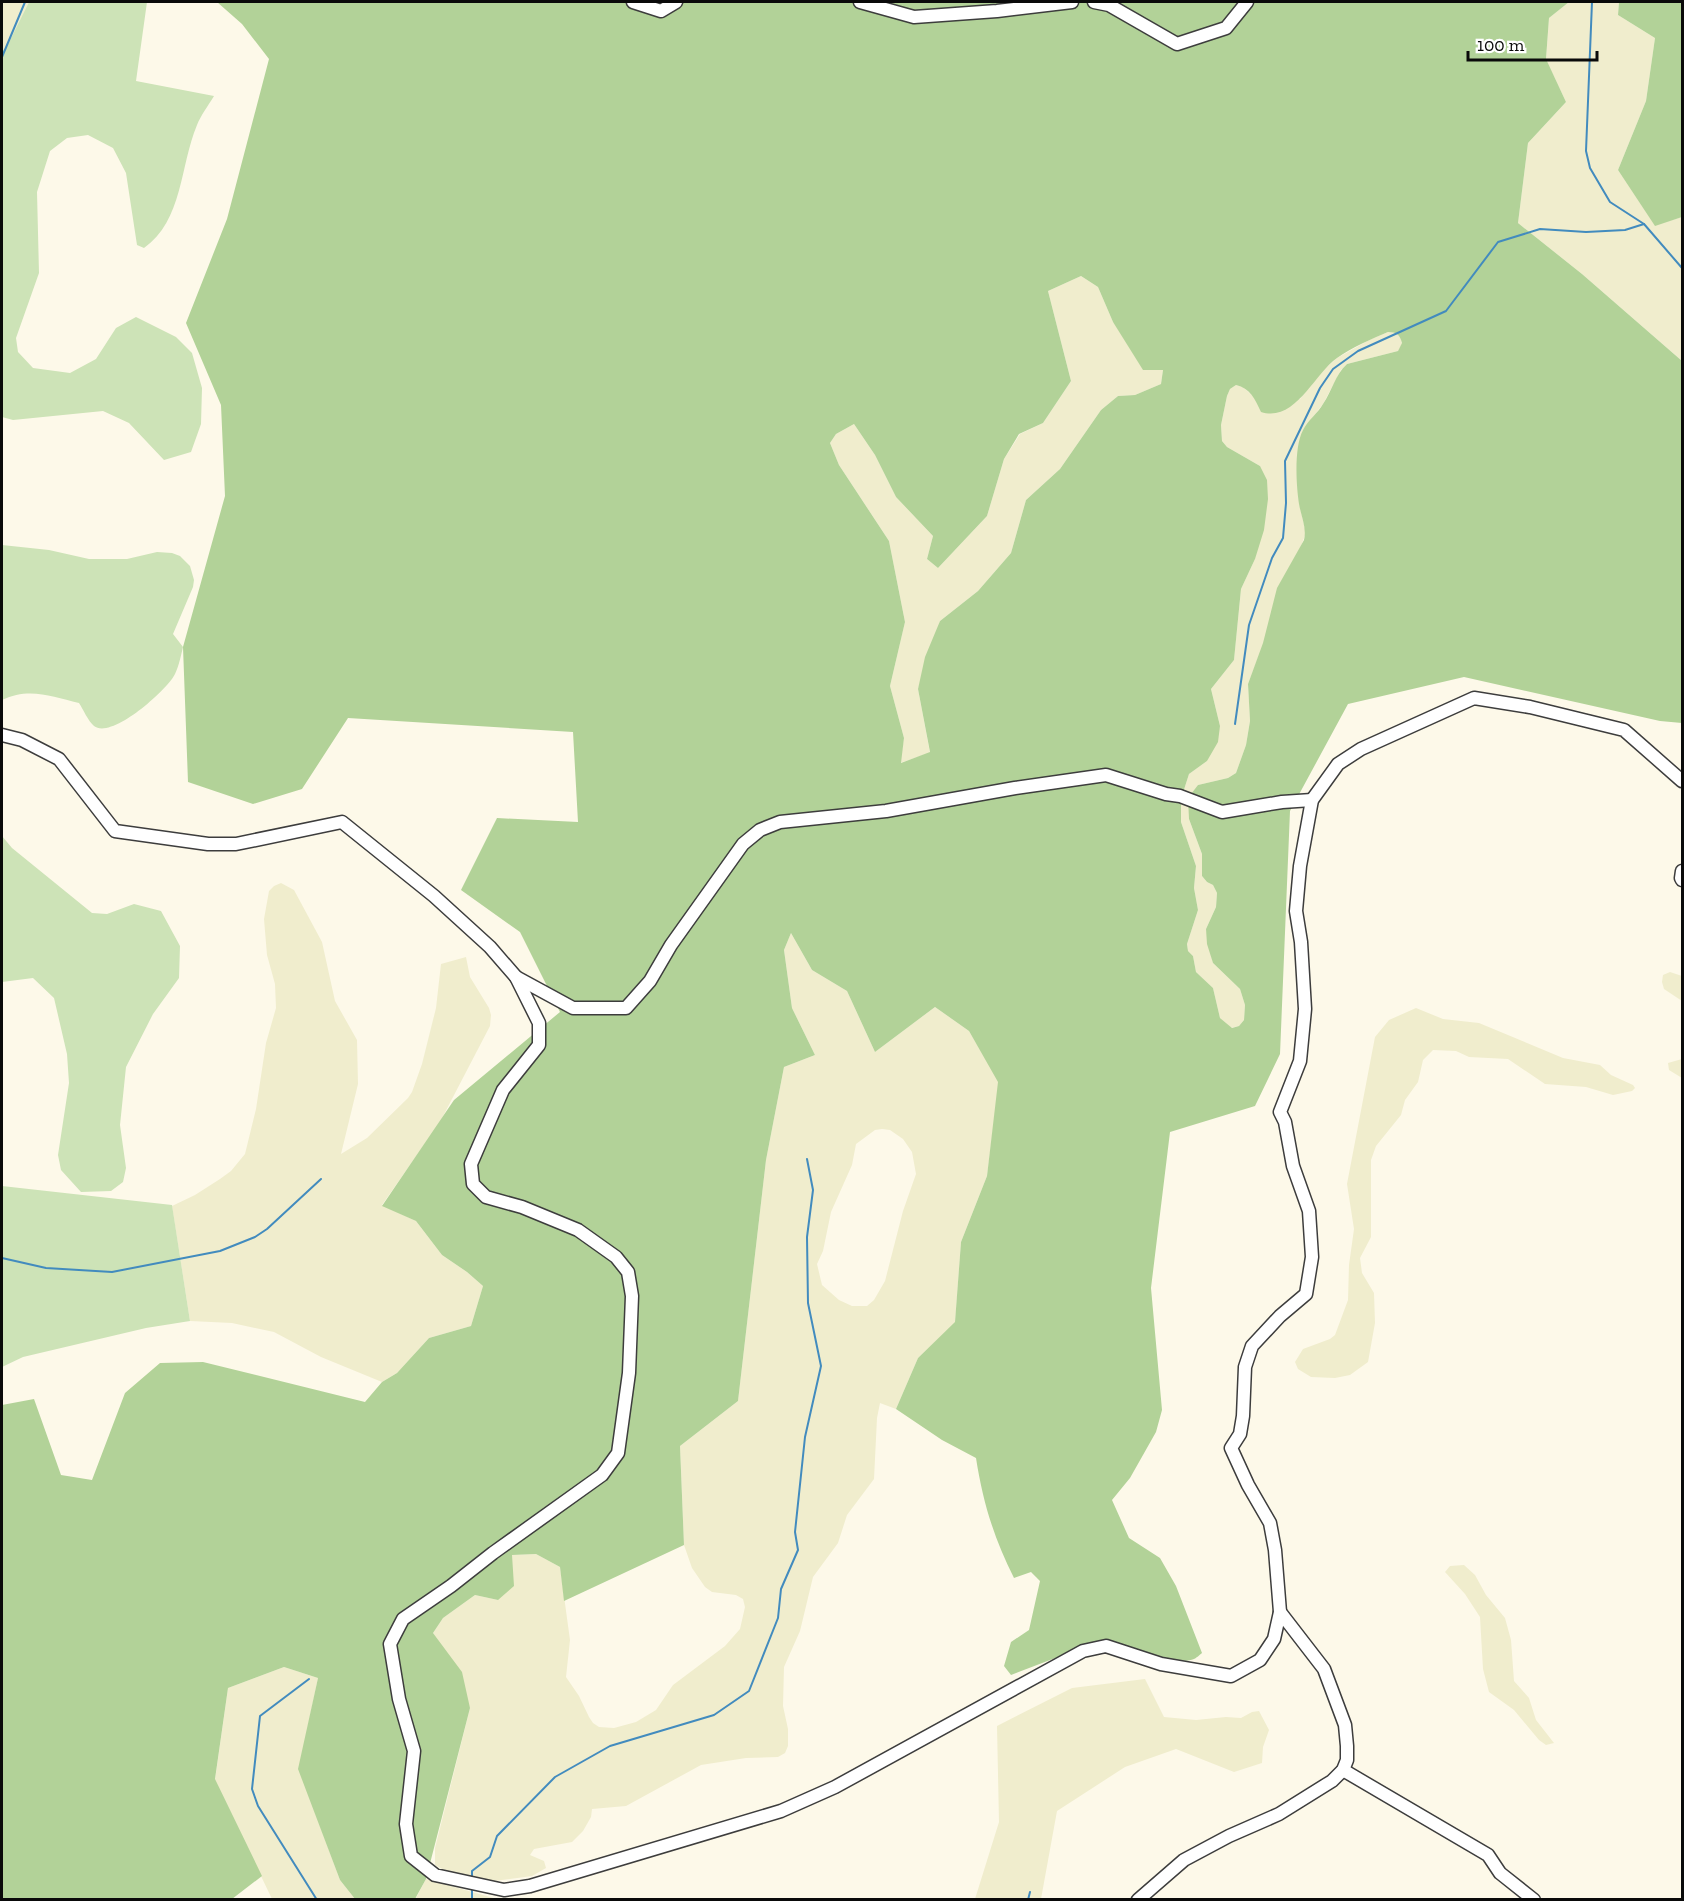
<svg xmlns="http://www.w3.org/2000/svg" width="1684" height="1901" font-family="'Zilla Slab',serif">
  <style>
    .farmland { fill: #f0edcd; fill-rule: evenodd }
    .green { fill: #cde3b7 }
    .forest { fill: #b2d298; fill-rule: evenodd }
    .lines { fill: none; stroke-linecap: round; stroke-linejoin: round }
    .stream { stroke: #428bbe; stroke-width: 2 }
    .minor-casing { stroke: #3d3d3d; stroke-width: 15 }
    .minor { stroke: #fff; stroke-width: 12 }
  </style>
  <rect width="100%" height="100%" fill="#fdf9e9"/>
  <g class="farmland">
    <polygon points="2,2 29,2 5,50 2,49"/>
    <polygon points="1569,2 1619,2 1618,15 1655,38 1646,101 1618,170 1655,225 1682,217 1682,361 1582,274 1518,223 1528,143 1566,102 1546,60 1549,18"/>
    <polygon points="1081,276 1098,287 1113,322 1163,370 1161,384 1135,395 1118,396 1101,410 1060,469 1026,500 1011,553 978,591 940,621 918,689 930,753 900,763 904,738 890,686 905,622 889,541 839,465 830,443 836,434 854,424 875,455 896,497 933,536 927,559 938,568 987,516 1004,459 1020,434 1043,423 1071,381 1048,291"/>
    <polygon points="1388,332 1395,332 1401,337 1402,344 1398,351 1347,364 1341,370 1323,404 1303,430 1298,451 1297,471 1299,503 1306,533 1248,684 1250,721 1246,745 1236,773 1228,778 1198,785 1189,819 1202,854 1202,876 1207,882 1213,885 1217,893 1216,907 1206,929 1213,963 1240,989 1245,1005 1244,1020 1239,1026 1231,1028 1220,1018 1213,988 1196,972 1193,956 1188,951 1187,944 1198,910 1194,888 1196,866 1181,822 1181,799 1189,774 1207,761 1220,726 1211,689 1234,660 1241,589 1255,559 1260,466 1227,447 1222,441 1221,425 1227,396 1230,389 1236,385 1243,387 1254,397 1300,399 1320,373 1337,358 1369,340"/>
    <polygon points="281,883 294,890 322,942 335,1001 357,1040 358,1084 341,1154 367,1138 408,1098 412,1092 422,1064 436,1008 441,964 466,957 470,977 489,1008 491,1015 490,1026 440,1122 382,1205 416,1221 442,1255 467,1272 483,1286 471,1326 429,1338 397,1373 382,1382 321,1357 274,1332 232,1323 190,1321 172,1206 195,1195 220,1179 231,1171 245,1154 256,1109 266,1043 276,1008 275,984 267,955 264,919 269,891 274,886"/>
    <path d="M791,933L812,970L847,991L875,1052L935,1007L969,1031L999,1082L987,1176L961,1242L955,1323L918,1358L896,1409L880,1403L877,1418L874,1479L847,1515L838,1543L813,1577L800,1631L784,1667L783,1706L788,1729V1746L785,1753L778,1757L746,1758L701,1765L626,1806L592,1809L591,1817L583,1831L572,1842L534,1849L530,1855L544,1861L546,1868L532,1876L494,1881L455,1876L435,1865V1848L470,1708L433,1633L443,1618L475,1595L498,1600L512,1555L536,1554L560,1567L570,1640L566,1677L579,1696L589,1717L593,1723L599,1727L614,1728L636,1722L656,1710L673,1685L725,1646L740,1629L745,1607L743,1599L736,1595L712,1592L705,1587L692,1568L684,1545L680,1446L738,1401L766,1160L784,1067L815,1055L792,1008L784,950ZM882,1129L890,1130L903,1139L912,1152L916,1174L903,1211L885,1281L874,1300L867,1306H852L839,1300L822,1285L817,1264L823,1251L831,1212L852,1165L856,1144L875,1130Z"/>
    <polygon points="1670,972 1682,976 1682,1001 1664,989 1662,982 1663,975"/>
    <polygon points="1416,1008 1443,1019 1479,1023 1563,1058 1600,1065 1611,1075 1633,1085 1635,1088 1632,1091 1613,1095 1586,1087 1545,1084 1508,1059 1469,1057 1456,1051 1433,1050 1423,1060 1418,1082 1405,1100 1401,1115 1376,1146 1371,1160 1371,1237 1360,1258 1362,1273 1374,1293 1375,1323 1368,1362 1350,1375 1335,1378 1311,1377 1298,1369 1295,1362 1303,1349 1330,1339 1335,1335 1348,1300 1349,1265 1354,1229 1347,1184 1375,1037 1389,1020"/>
    <polygon points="1682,1059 1682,1078 1669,1070 1668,1063"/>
    <polygon points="1464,1565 1475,1575 1486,1595 1505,1618 1511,1640 1514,1681 1529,1698 1536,1720 1554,1743 1546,1745 1539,1740 1514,1710 1489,1692 1483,1669 1480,1617 1465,1594 1445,1572 1450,1566"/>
    <polygon points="284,1667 318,1678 299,1769 340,1880 355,1899 272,1899 215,1780 228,1688"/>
    <polygon points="1145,1679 1164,1717 1196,1720 1226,1717 1241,1718 1252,1712 1259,1711 1269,1730 1263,1747 1262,1763 1234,1772 1176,1749 1125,1767 1057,1811 1041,1899 975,1899 999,1822 997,1726 1072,1688"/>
    <polygon points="426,1879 497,1899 415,1900"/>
  </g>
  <g class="green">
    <path d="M29,2H147L136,81L214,96C208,106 201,115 197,125C180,165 183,221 144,248L137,245L126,173L113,148L88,135L67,138L50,151L37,192L39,273L16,338L18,352L33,368L70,373L96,359L116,328L136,317L176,337L192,353L202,388L201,424L191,452L164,460L129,423L103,411L13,420L2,417V49L5,50Z"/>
    <path d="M2,545L49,550L89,559H127L157,552L172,553L180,556L190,566L194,580L193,587L173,634L183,647C181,655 179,666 175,674C168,689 112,740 94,726C88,721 83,709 79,703C52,696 28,687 2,700Z"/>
    <polygon points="2,836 12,848 92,913 107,914 134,904 161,911 180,946 179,978 153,1014 126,1067 120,1125 126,1168 123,1182 111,1191 81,1192 61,1170 58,1155 69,1083 67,1054 54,998 33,978 2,982"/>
    <polygon points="2,1186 172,1205 190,1321 146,1328 23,1357 2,1367"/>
  </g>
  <g class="forest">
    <path d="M217,2H1569L1549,18L1546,59L1566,102L1528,143L1518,223L1582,274L1682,361V723L1660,721L1464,677L1348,704L1290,811L1280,1054L1255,1106L1170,1132L1151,1288L1162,1410L1156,1432L1130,1478L1112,1500L1129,1538L1160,1558L1176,1586L1202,1653C1201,1654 1195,1659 1194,1659C1176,1667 1124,1646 1105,1639L1011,1675L1004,1666L1011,1642L1029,1630L1040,1581L1031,1572L1014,1578C994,1538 983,1503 976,1458L942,1440L896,1409L918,1358L955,1322L961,1242L987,1176L998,1082L969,1031L935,1007L875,1052L847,991L812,970L791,933L784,950L792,1008L815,1055L784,1067L766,1160L738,1401L680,1446L684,1545L564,1601L560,1567L536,1554L512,1555L514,1586L498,1600L475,1595L443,1618L433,1633L462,1672L470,1708L426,1879L415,1899H355L340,1880L298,1769L318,1678L284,1667L228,1688L215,1779L262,1876L232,1899L2,1900V1405L34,1399L61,1475L92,1480L125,1393L160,1363L203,1362L365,1402L382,1382L397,1373L429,1338L471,1326L483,1286L467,1272L442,1255L416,1221L382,1206L454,1100L560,1012L520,932L461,890L497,818L578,822L573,732L348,718L302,789L253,804L188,782L183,647L225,496L221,405L186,323L227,219L269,59L242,24ZM1081,276L1098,287L1113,322L1143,370H1163L1161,384L1135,395L1118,396L1101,410L1060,469L1026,500L1011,553L978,591L940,621L925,657L918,689L930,752L901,763L904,738L890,686L905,622L889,541L839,465L830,443L836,434L854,424L875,455L896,497L933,536L927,559L938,568L987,516L1004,459L1019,434L1043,423L1071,381L1048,291ZM1388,332C1397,332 1400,335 1402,343L1398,351L1347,364C1335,375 1332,391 1323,404C1318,413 1308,420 1303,430C1294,447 1296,484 1299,504C1301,516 1307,528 1304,540L1277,588L1263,643L1248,684L1250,721L1246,745L1236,773L1228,778L1198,785L1188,798L1189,819L1202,854V876L1207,882L1213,885L1217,893L1216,907L1206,929L1207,944L1213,963L1240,989L1245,1005L1244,1020L1239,1026L1232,1028L1220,1018L1213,988L1196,972L1193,956L1188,951L1187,944L1198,910L1194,888L1196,866L1181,822V799L1189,774L1207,761L1218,742L1220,726L1211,689L1234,660L1241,589L1255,559L1264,530L1268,499L1267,480L1260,466L1227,447L1222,441L1221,425L1227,396L1230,389L1236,385C1250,388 1255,399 1261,412C1295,423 1314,374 1337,358C1353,347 1371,339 1388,332Z"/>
    <polygon points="1619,2 1682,2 1682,217 1655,226 1618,170 1646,101 1655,38 1618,15"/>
  </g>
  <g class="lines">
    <g class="stream">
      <polyline points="1592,2 1586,151 1590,168 1610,202 1644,224 1682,268"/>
      <polyline points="2,57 25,2"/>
      <polyline points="1235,724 1249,625 1272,558 1283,538 1286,503 1285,461 1320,388 1333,369 1358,351 1446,311 1498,242 1540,229 1586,232 1625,230 1644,224"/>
      <polyline points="2,1258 46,1268 112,1272 220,1251 255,1237 267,1229 321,1179"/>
      <polyline points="309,1679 260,1716 252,1789 258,1806 317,1900"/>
      <polyline points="472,1877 472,1871 490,1857 497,1836 555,1777 610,1746 714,1715 749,1691 778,1618 781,1589 798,1550 795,1532 805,1437 821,1366 808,1303 807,1237 813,1190 807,1159"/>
      <polyline points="472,1889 472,1900"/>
      <polyline points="1028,1900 1030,1892"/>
    </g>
    <defs>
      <g id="minor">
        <polyline points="633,2 661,11 676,2"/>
        <polyline points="860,2 914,17 997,11 1072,2"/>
        <polyline points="1094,2 1109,5 1177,44 1226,28 1247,2"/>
        <polyline points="2,735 22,740 59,759 115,831 208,844 236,844 342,822 434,896 490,947 516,977 539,1023 539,1045 503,1090 471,1164 473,1184 486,1197 522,1207 578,1230 616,1257 628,1272 632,1296 629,1373 618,1453 602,1475 493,1553 451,1586 403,1619 390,1644 399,1699 414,1751 406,1824 411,1856 435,1875 504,1890 530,1886 781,1811 835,1787 1083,1651 1106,1646 1161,1664 1231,1676 1260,1660 1274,1639 1280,1612 1275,1550 1270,1523 1248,1485 1231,1448 1240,1434 1243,1416 1245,1367 1252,1346 1280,1316 1306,1294 1312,1257 1309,1211 1293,1166 1285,1122 1280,1112 1300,1061 1305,1009 1301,942 1296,911 1300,866 1312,800 1338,764 1361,749 1474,698 1530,707 1624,730 1682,781"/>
        <polyline points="1682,871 1681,878 1682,880"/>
        <polyline points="516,977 573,1008 626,1008 650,981 671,945 743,844 760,830 780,822 886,811 1015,788 1106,775 1166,794 1180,796 1222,812 1282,802 1312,800"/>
        <polyline points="1343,1770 1488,1855 1500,1873 1534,1900"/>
        <polyline points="1138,1900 1184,1860 1229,1836 1279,1814 1332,1781 1343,1770 1347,1760 1347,1746 1345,1725 1324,1669 1280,1612"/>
      </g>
    </defs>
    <use href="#minor" class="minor-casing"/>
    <use href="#minor" class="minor"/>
  </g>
  <rect width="1684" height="1901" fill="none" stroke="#0a0a0a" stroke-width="6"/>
  <path d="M1468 51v9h129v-9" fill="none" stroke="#0a0a0a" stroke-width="3"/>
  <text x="1477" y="51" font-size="18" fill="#0a0a0a" stroke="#ffffff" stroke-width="4.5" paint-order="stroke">100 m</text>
</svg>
